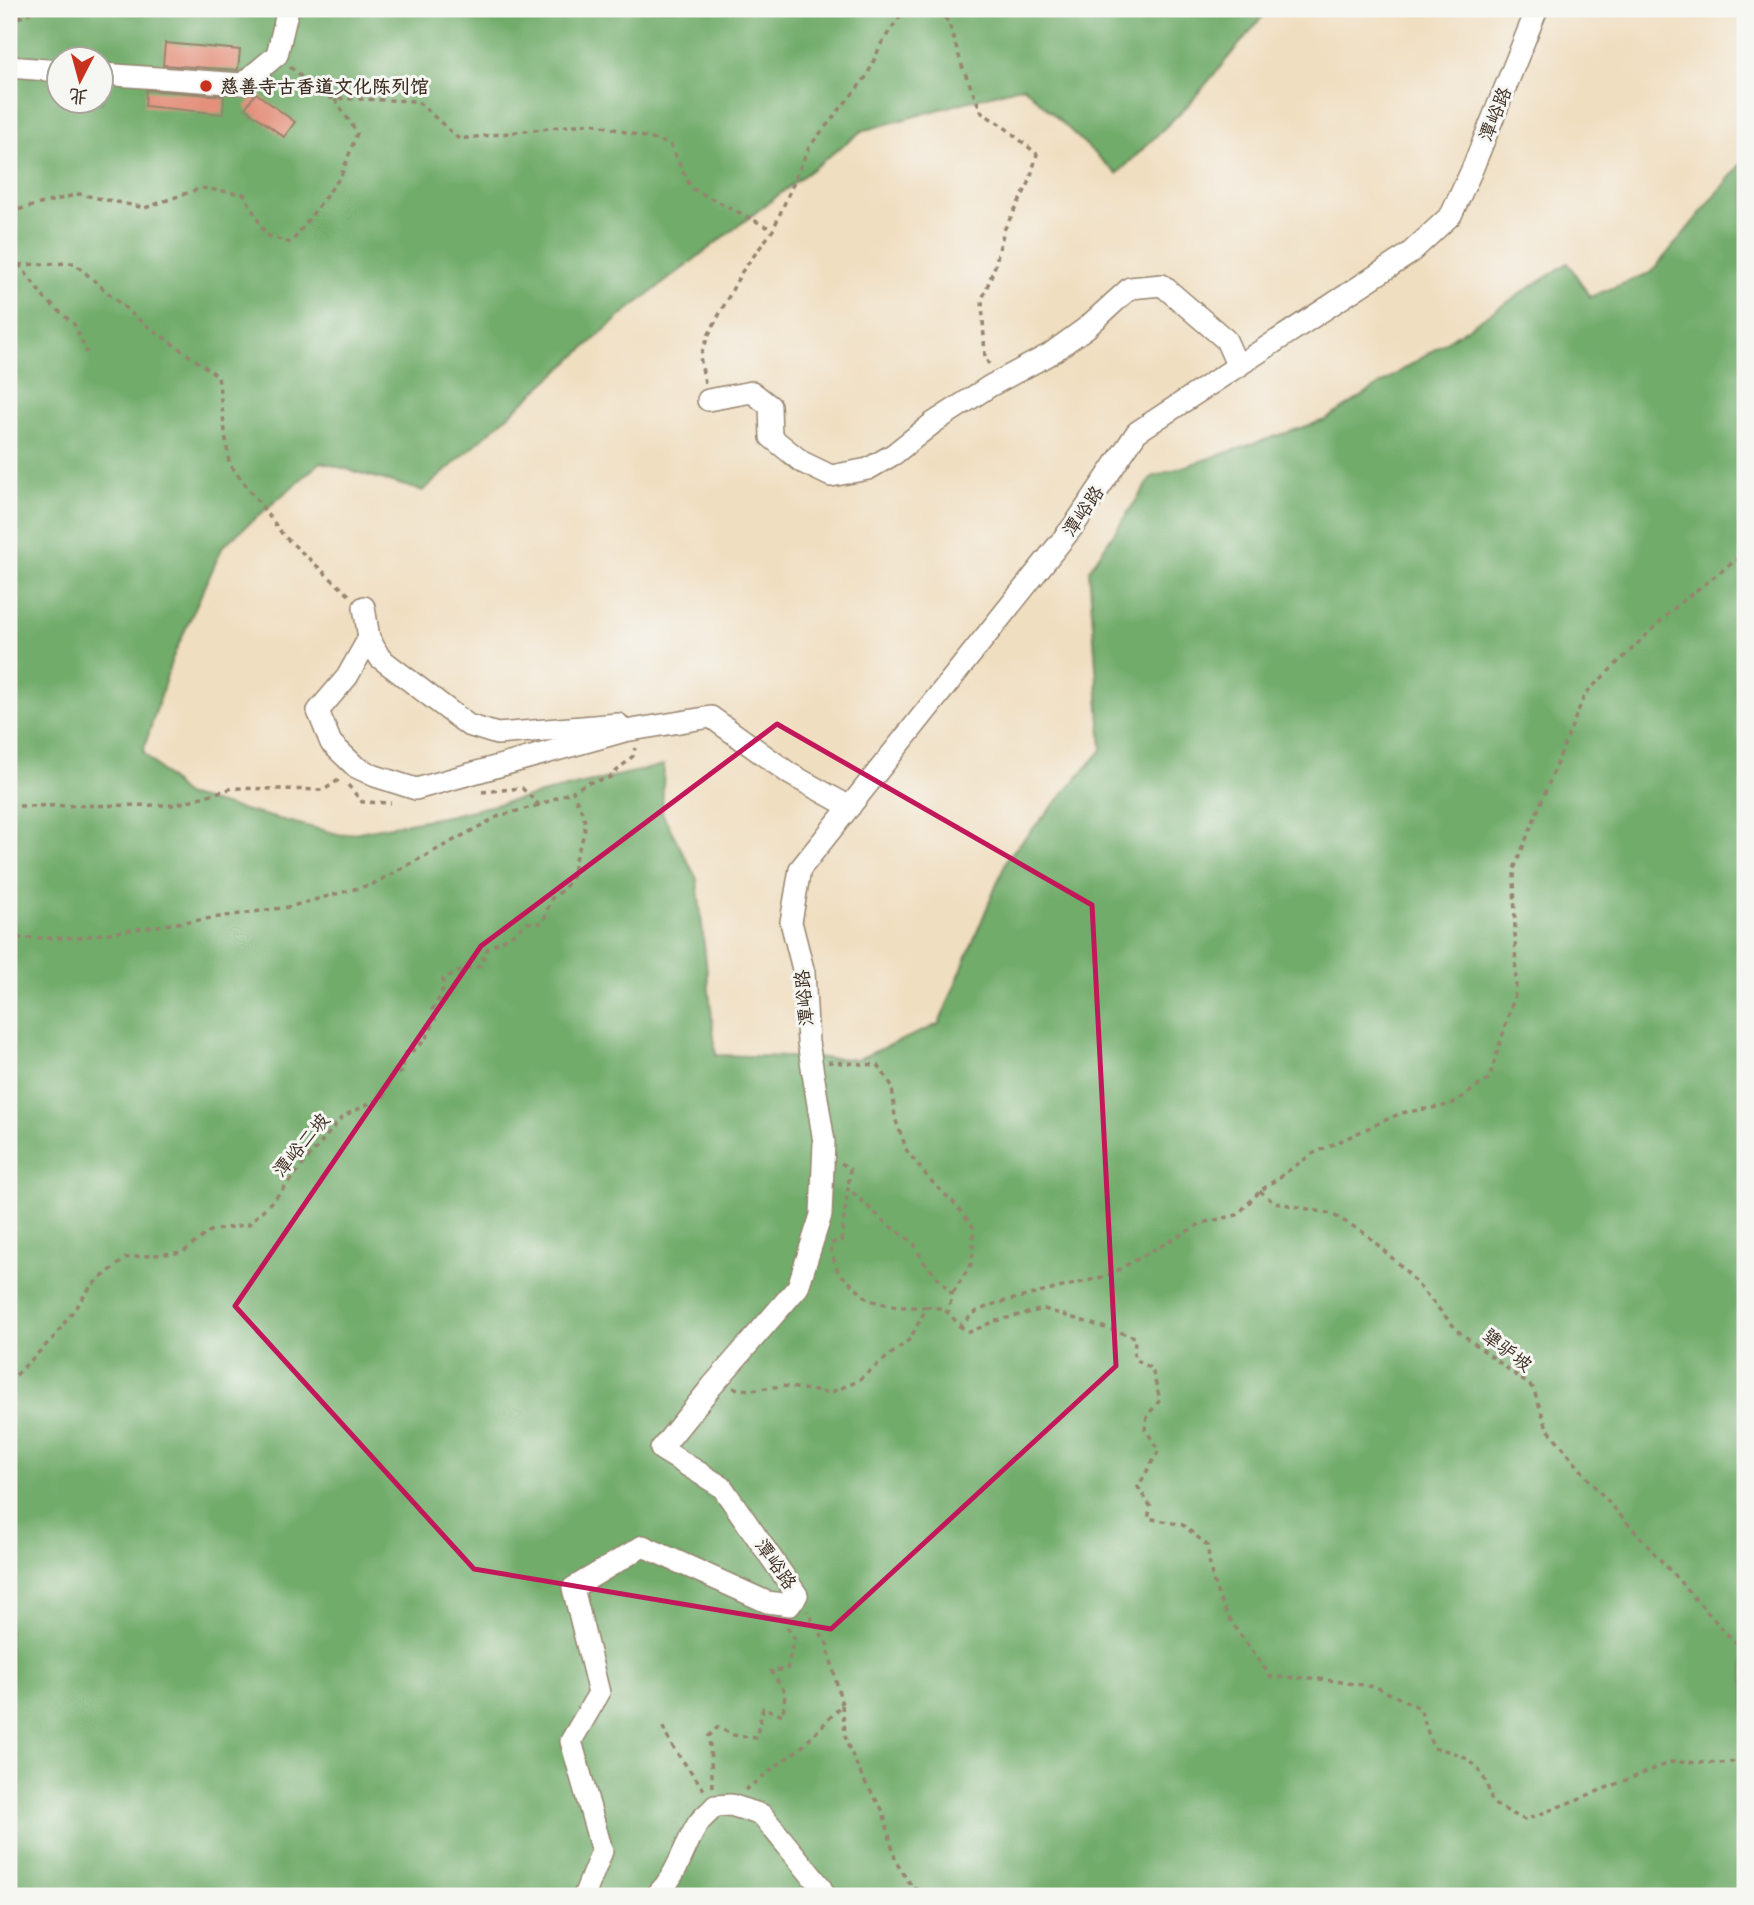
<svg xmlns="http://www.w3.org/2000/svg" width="1754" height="1905" font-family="'Shantell Sans','LXGW WenKai TC',sans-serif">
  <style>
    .forest { fill: #71ac6b; stroke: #566b44; stroke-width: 2; fill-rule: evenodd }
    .building { fill: #e4907c }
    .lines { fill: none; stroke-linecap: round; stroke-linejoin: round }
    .minor-casing { stroke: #96846f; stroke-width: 24 }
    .path { stroke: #96846f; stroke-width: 3.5; stroke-dasharray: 5 5; stroke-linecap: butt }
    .minor { stroke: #fff; stroke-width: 21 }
    .marked { fill: none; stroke: #c2185b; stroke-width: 5; stroke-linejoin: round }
    .poi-dot { fill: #c8321e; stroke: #f6f6f2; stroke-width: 2.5 }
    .labels { text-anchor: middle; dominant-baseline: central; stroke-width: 6; stroke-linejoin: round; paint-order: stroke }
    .poi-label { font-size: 19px; font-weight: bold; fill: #3b2a1e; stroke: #f6f6f2; text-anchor: start }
    .street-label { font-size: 19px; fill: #3b2a1e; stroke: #f6f6f2 }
  </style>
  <rect width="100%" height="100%" fill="#f6f6f2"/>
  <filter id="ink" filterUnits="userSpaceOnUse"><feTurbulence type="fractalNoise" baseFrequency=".0143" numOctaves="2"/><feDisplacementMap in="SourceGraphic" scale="14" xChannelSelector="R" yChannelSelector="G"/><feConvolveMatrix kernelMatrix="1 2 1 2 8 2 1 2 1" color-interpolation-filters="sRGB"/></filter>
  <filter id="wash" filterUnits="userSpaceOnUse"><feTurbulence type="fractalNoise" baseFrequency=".00686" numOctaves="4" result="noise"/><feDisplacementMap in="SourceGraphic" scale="28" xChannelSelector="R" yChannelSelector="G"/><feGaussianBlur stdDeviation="1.57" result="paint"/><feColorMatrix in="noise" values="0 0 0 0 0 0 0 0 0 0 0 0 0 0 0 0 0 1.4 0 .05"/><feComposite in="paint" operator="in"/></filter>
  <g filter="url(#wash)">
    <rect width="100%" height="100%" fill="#f0dec0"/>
    <path class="forest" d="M9,9H1269L1190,103L1117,174L1023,86L862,131L623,314L423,491L321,462L223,546L172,659L143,752L185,795L342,835L447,816L664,765L662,813L697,879L716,1055L858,1059L939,1024L1008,857L1102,750L1089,570L1152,477L1325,420L1568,263L1590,297L1652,272L1745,159V1896H9ZM60,60H102V102H60Z"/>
    <g id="blocks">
      <g class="building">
        <polygon points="165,43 240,50 238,70 163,65"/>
        <polygon points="146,90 224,96 223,114 145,106"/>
        <polygon points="256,93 295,122 284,137 245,108"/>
      </g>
    </g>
  </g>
  <g filter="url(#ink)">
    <use href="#blocks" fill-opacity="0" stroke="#96846f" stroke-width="2"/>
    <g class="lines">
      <defs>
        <g id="minor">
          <polyline points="9,67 60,71"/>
          <polyline points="102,74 242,84 277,55 288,9"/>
          <polyline points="708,400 752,392 770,406 771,437 802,462 831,476 868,469 894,454 933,423 990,386 1050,354 1086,328 1130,288 1162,285 1226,340 1238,367"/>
          <polyline points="364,607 369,638 347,677 318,711 331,743 356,767 375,776 416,789 625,731 711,717 790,774 850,807"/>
          <polyline points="369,638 380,658 468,725 497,734 618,724"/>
          <polyline points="584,1896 602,1851 571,1741 599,1693 573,1588 643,1546 767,1602 790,1605 797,1595 722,1487 661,1449 712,1386 798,1287 821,1215 824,1142 808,1042 804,973 791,922 800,869 1075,524 1137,432 1409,254 1451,215 1471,172 1537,9"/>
          <path d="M656,1896C678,1874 681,1853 696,1827C700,1819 709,1813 715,1806L731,1805L762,1815L820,1886L825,1896"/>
        </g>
      </defs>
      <use href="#minor" class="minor-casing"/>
      <g class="path">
        <polyline points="939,9 949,23 962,66 982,113 1003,126 1037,154 1029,183 1004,230 995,266 982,300 985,358 989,364"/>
        <polyline points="9,22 38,9"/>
        <polyline points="290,67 326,98 417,101 459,139 592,123 670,144 691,188 773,230"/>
        <polyline points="9,212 79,194 145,208 201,188 244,194 266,235 291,243 341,176 357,133 334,98"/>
        <polyline points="19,264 45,299 74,324 87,353"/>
        <polyline points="9,265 74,263 139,320 218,376 229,463 284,536 349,595"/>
        <polyline points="705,383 700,357 709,334 741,273 773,230 809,147 867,76 881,44 900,16 901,9"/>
        <polyline points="348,785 362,802 391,803"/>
        <polyline points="482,792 522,788 539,805 573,791"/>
        <polyline points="9,806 174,805 233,788 324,790 340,779"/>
        <polyline points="9,944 18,938 75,938 288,907 373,884 499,816 539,805"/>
        <polyline points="828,1062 878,1065 892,1086 895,1118 907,1151 930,1180 956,1205 974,1228 972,1263 952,1294"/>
        <polyline points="841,1163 850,1169 848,1188"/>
        <polyline points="1260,1191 1273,1202 1332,1214 1366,1234 1405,1270 1458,1331 1533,1388 1547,1428 1595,1487 1726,1633 1745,1651"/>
        <polyline points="831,1243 841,1241 848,1188 888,1225 913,1242 923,1261 952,1294 949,1311"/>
        <polyline points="830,1248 838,1272 869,1300 897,1307 926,1307"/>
        <path d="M959,1326L970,1332L995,1321L1044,1309L1135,1337L1134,1358L1152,1369L1160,1400L1147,1416L1145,1429L1159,1450L1138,1487L1151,1507L1148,1518L1183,1525L1208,1546C1210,1603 1240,1633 1271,1677L1313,1678L1376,1687L1420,1708L1433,1748C1470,1754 1484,1766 1492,1803L1525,1820L1672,1762L1729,1763L1745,1757"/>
        <path d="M9,1382L55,1336L92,1285L126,1258L183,1252L210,1231L249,1224L278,1195L343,1116L385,1096L391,1077L402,1072L405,1053C421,1050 429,1034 435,1020L432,1010L442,994L443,979L464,969L480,966L487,949L512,935L527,923H543L551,899L564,889L574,874C572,854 585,843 585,824C585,814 576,802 573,791L587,783L609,778L633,756L635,748"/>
        <path d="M733,1388L750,1390L782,1386L829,1393L856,1382L910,1339L927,1307C945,1307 949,1312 959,1326L977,1311L994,1304L1107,1276L1202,1223L1237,1215L1260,1191L1312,1154L1401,1113L1450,1105L1489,1079L1516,991L1514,869L1585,694L1681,602L1745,553"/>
        <polyline points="842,1705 846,1741 863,1779 883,1811 896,1862 913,1888 938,1896"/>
        <path d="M663,1727C672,1752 692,1770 706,1793"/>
        <polyline points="713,1787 709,1736 718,1727 733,1735 756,1738 763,1708 783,1715 785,1692 771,1671 787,1669 794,1638 785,1624"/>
        <polyline points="745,1790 804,1745 842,1705 827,1644 807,1611"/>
      </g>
      <use href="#minor" class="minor"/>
    </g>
  </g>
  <path class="marked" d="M777,724L1092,905L1116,1366L831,1629L474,1569L235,1306L481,946Z"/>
  <circle class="poi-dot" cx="206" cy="86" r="7"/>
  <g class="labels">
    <g class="poi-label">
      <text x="220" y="86">慈善寺古香道文化陈列馆</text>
    </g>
    <g class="street-label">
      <text transform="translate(1495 114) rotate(-68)">潭峪路</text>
      <text transform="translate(1083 511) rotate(-55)">潭峪路</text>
      <text transform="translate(804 998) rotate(-95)">潭峪路</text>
      <text transform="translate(301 1145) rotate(-50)">潭峪二坡</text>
      <text transform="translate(1507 1350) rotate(37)">犟驴坡</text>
      <text transform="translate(776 1564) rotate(55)">潭峪路</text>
    </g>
  </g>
  <rect width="1754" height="1905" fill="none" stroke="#f6f6f2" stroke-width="35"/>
  <g transform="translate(80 80) rotate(186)"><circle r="33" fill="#f6f6f2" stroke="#aba49d" stroke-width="2"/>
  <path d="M0-5L12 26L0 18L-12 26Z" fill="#c8321e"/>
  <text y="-10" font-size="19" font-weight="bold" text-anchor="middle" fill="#3b2a1e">北</text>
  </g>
</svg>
